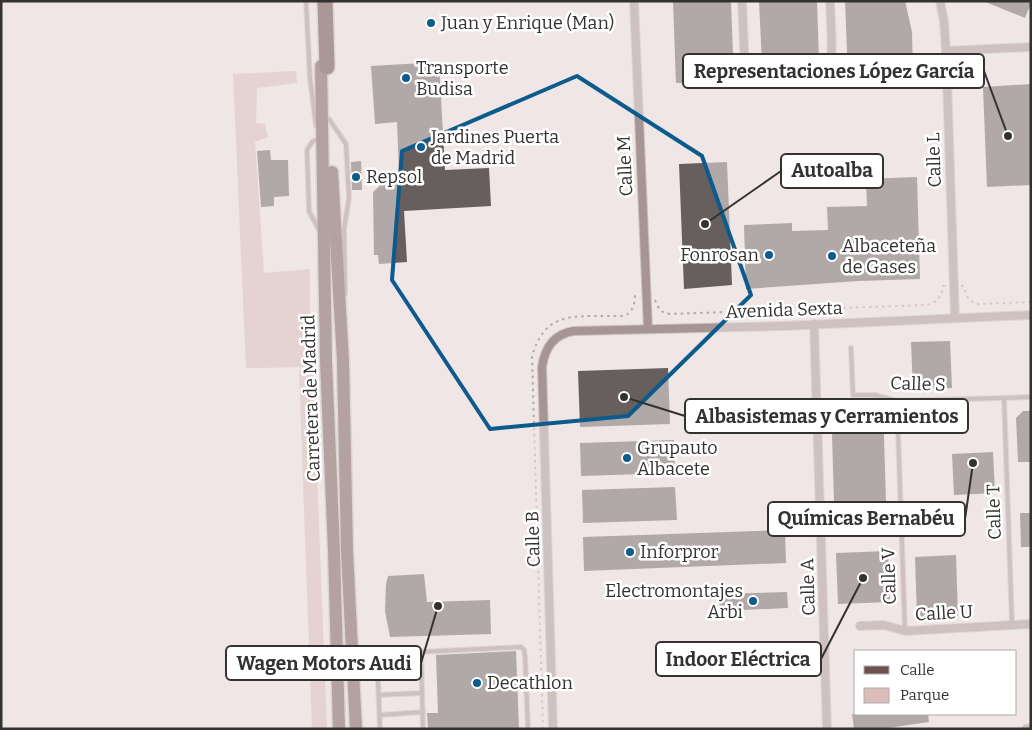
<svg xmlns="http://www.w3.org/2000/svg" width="1032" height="730" font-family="Bitter,serif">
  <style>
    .green { fill: #dabcb9 }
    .building { fill: #665f5e }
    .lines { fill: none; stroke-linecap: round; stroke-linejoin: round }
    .lane-casing { stroke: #cac2c1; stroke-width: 6 }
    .street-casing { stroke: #cac2c1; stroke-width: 10 }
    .primary-casing { stroke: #cac2c1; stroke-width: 15 }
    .highway-casing { stroke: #cac2c1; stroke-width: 18 }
    .path { stroke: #b1aaa9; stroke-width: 2; stroke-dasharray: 2.5 4; stroke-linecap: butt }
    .lane { stroke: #a69593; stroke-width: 4 }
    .street { stroke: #a69593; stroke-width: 8 }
    .primary { stroke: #6d514e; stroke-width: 12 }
    .highway { stroke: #593936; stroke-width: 15 }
    .marked { fill: none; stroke: #0d5a8d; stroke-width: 4; stroke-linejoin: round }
    .poi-dot { fill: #0d5a8d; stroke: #fff; stroke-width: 2 }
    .labels { text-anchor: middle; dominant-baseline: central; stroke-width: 5; stroke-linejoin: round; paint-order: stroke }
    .poi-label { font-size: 18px; fill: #343131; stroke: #fff; text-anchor: start }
    .street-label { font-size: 18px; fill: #343131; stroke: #fff }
    .leader { fill: none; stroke: #343131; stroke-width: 2 }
    .callout-dot { fill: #343131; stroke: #fff; stroke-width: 2 }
    .callout { fill: #fff; stroke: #343131; stroke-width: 2 }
    .callout-label { font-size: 19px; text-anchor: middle; font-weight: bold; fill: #343131 }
  </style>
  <rect width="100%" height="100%" fill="#efe6e5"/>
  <g class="green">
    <polygon points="296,71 297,83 257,88 256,123 265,124 268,137 255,142 264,273 310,269 310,367 246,368 233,74"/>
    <polygon points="299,370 313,371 327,729 312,729"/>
  </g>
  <g class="building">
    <polygon points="673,1 731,1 734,81 676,83"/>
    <polygon points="759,1 817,1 819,61 762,64"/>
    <polygon points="845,1 905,1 912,32 913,74 848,77"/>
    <polygon points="983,1 1031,1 1031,3 1025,18"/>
    <polygon points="439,62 445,170 489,168 491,206 404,211 407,262 379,264 378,255 374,255 373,192 388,178 399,173 397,122 375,124 371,66"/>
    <polygon points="1031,84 1031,185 987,187 983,87"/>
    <polygon points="270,150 271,160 288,160 289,196 274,197 274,206 261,207 257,151"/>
    <polygon points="361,161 362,190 352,190 351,162"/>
    <polygon points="727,162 732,285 684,289 679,164"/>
    <polygon points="917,177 920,279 858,281 746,289 744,225 792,223 792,231 828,230 827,207 867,206 866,179"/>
    <polygon points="950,341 952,388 913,390 911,342"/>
    <polygon points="668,368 670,424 580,427 578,371"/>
    <polygon points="876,399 883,406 886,501 834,502 831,401"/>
    <polygon points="1023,411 1031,411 1031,462 1018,462 1016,418"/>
    <polygon points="674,440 675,473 581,476 580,443"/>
    <polygon points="993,452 995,493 954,495 952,454"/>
    <polygon points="675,487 677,520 583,523 582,490"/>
    <polygon points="1020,513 1031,513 1031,547 1021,547"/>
    <polygon points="785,530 786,563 584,571 583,537"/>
    <polygon points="888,551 890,602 838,604 836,553"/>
    <polygon points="956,555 958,617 917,618 915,557"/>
    <polygon points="424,574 427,602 490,600 491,634 390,637 385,611 386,584 388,576"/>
    <polygon points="787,592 788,608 720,611 719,594"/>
    <polygon points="516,651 519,729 428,729 427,713 438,713 436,655"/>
    <polygon points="852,714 928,714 929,722 881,729 854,729"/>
  </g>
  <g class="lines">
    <defs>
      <g id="lane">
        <polyline points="306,1 310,79 316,125 318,128"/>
        <polyline points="329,119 346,144 349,198 344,229 345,294"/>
        <polyline points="319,230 309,211 307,150 312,142 320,138"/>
        <polyline points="851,348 853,395 875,395 897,401 1031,397"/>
        <polyline points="1004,398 1012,624"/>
        <polyline points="897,401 905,631"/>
        <polyline points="421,651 423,729"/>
        <polyline points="378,674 422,672"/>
        <polyline points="379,695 422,693"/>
        <polyline points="380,715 423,712"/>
        <polyline points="380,729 377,656 378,654 521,647 524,650 525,656 528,729"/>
      </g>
      <g id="street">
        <polyline points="634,1 648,329"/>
        <path d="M742,1L745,70L749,75L755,76L828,71C835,60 830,16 830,1"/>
        <polyline points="940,1 944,21 946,51 955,318"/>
        <polyline points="946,51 1031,47"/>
        <polyline points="814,324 827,729"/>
        <polyline points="860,626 884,625 905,631 1031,624"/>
        <path d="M553,729L542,367C545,347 554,334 574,331L783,326L1031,315"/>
        <polyline points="1026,729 1031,728"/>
      </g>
      <g id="primary">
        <polyline points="321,66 326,361 334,551 339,729"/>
        <polyline points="332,172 343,361 347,551 356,729"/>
      </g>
      <polyline id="highway" points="325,1 327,67"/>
    </defs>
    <use href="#lane" class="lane-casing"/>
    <use href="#street" class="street-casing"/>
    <use href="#primary" class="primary-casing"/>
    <use href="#highway" class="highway-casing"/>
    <g class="path">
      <polyline points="961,286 963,286 969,300 976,304 1031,302"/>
      <path d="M655,300C658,308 661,313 670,314L926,305C938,302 941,298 943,286H946"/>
      <path d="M543,729L532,356C545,313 570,316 609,316C614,316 623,317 628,314C633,310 635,302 635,296H638"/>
    </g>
    <use href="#lane" class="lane"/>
    <use href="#street" class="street"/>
    <use href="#primary" class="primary"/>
    <use href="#highway" class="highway"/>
  </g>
  <path d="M0 0H1032V730H0ZM577,76L702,156L751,295L628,416L490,429L392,280L402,151Z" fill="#efe6e5" fill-opacity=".55" fill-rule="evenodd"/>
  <path class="marked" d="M577,76L702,156L751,295L628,416L490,429L392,280L402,151Z"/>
  <g class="poi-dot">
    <circle cx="431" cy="23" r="5"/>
    <circle cx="406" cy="78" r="5"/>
    <circle cx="421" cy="147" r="5"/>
    <circle cx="356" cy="177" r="5"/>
    <circle cx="769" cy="255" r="5"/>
    <circle cx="832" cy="256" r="5"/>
    <circle cx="627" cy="458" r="5"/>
    <circle cx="630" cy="552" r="5"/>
    <circle cx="753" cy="601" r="5"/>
    <circle cx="477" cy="683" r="5"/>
  </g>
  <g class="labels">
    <g class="poi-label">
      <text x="441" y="23">Juan y Enrique (Man)</text>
      <text x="416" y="68">Transporte<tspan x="416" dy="21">Budisa</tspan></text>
      <text x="431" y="137">Jardines Puerta<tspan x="431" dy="21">de Madrid</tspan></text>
      <text x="366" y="177">Repsol</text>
      <text x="842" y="246">Albaceteña<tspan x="842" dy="21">de Gases</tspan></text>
      <text x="759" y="255" text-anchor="end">Fonrosan</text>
      <text x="637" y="448">Grupauto<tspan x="637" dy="21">Albacete</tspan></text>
      <text x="640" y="552">Inforpror</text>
      <text x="743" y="591" text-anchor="end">Electromontajes<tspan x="743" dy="21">Arbi</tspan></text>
      <text x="487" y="683">Decathlon</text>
    </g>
    <g class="street-label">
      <text transform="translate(934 160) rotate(-92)">Calle L</text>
      <text transform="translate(625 166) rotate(-93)">Calle M</text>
      <text transform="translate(784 310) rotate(-2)">Avenida Sexta</text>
      <text transform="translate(918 384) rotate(2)">Calle S</text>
      <text transform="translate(311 398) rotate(-92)">Carretera de Madrid</text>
      <text transform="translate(994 512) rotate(-92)">Calle T</text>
      <text transform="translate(533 539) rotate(-92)">Calle B</text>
      <text transform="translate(889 576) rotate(-92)">Calle V</text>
      <text transform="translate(808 587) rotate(-92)">Calle A</text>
      <text transform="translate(944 613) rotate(-3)">Calle U</text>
    </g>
  </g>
  <path class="leader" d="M1008 136L984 71M705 224L781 171M624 397L685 416M973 463L965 519M863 578L821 659M438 606L421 663"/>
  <g class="callout-dot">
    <circle cx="1008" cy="136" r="5"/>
    <circle cx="705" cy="224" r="5"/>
    <circle cx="624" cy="397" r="5"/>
    <circle cx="973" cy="463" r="5"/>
    <circle cx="863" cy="578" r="5"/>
    <circle cx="438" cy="606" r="5"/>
  </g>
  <g class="callout">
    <rect x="683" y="54" width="301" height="34" rx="5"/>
    <rect x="781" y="154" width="102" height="34" rx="5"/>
    <rect x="685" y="399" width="283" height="34" rx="5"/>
    <rect x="768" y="502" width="197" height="34" rx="5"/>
    <rect x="656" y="642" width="165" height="34" rx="5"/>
    <rect x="226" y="646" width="195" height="34" rx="5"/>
  </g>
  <g class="callout-label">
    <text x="834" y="78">Representaciones López García</text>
    <text x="832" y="177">Autoalba</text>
    <text x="827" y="423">Albasistemas y Cerramientos</text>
    <text x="866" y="525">Químicas Bernabéu</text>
    <text x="738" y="666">Indoor Eléctrica</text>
    <text x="324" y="670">Wagen Motors Audi</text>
  </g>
  <rect width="1032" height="730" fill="none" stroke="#343131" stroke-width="5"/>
  <rect x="854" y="650" width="162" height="65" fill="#ffffff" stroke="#aeadad"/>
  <rect x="864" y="666" width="25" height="8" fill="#6d514e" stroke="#aeadad"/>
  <text x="900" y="675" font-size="15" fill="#343131">Calle</text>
  <rect x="864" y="688" width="25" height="15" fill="#dabcb9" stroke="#aeadad"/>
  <text x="900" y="700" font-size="15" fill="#343131">Parque</text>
</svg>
